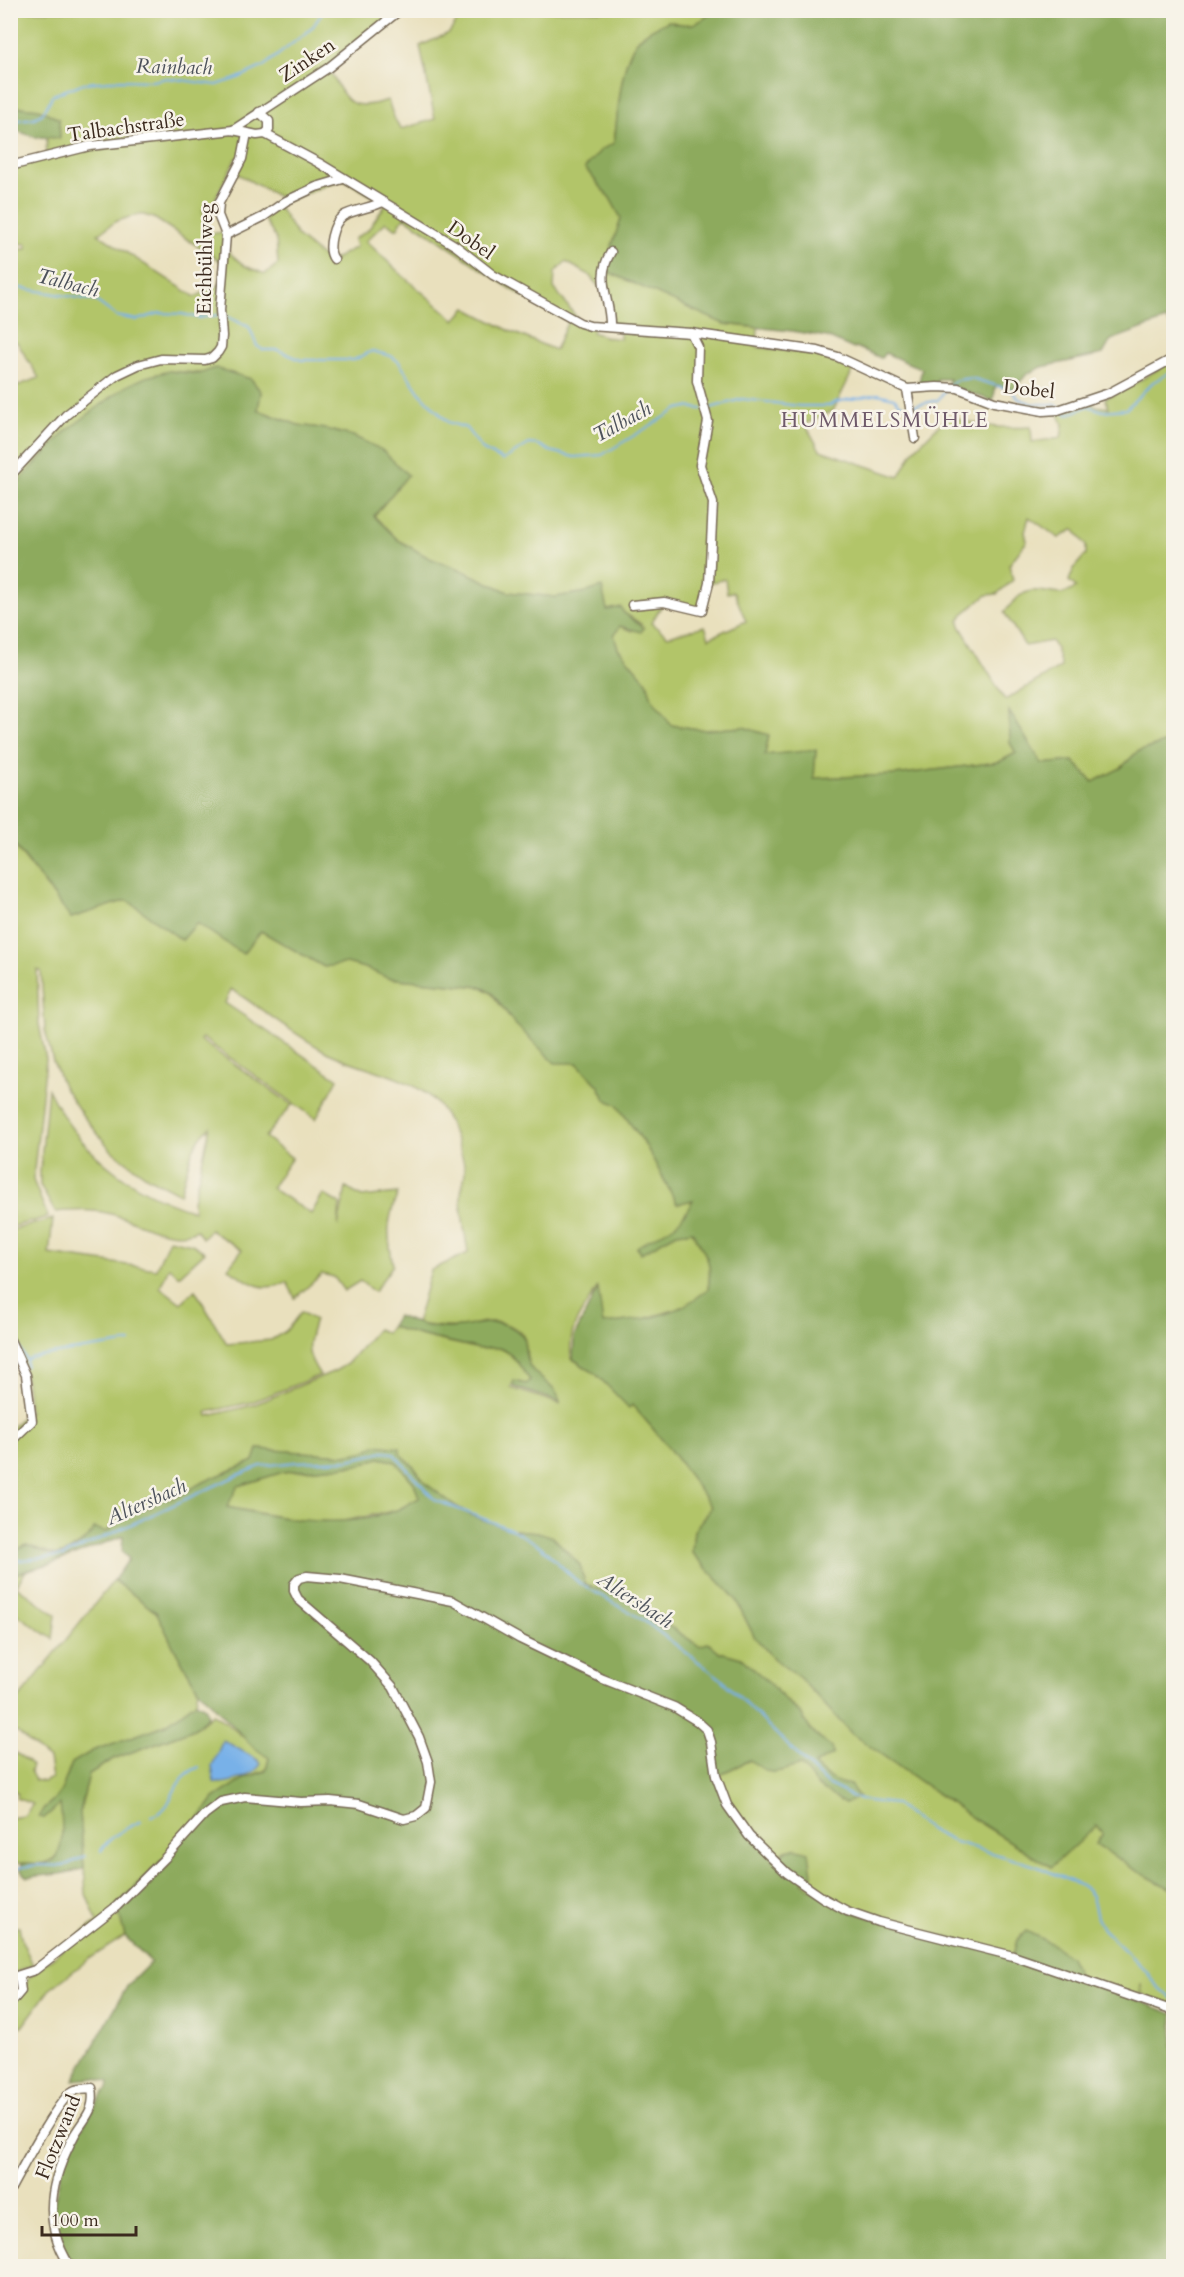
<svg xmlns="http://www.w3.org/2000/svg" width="1184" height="2277" font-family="Cardo,serif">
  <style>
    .green { fill: #b2c569; stroke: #767844; stroke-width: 1.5; fill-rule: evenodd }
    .forest { fill: #8daa5d; stroke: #646a3e; stroke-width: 1.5; fill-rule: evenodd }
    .water { fill: #78b1e8; stroke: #5a6e83; stroke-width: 1.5 }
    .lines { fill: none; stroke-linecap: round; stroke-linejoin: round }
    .stream { stroke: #78b1e8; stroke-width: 2 }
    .minor-casing { stroke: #786a56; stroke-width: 11 }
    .minor { stroke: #fff; stroke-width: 8 }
    .labels { text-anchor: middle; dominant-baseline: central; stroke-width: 5; stroke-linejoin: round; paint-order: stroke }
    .street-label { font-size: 20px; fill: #3b2a1e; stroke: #f7f3e8 }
    .water-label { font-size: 21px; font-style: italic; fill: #4d525b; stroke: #f7f3e8 }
    .neighbourhood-label { font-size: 21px; letter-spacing: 1.5px; fill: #6f5a6a; stroke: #f7f3e8 }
  </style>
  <rect width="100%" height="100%" fill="#f7f3e8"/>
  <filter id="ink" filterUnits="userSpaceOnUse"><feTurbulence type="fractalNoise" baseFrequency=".0167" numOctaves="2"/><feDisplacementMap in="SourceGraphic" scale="12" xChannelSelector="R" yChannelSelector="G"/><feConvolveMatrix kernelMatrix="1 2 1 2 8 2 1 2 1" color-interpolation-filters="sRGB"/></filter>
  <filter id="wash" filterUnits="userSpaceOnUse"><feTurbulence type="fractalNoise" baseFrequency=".008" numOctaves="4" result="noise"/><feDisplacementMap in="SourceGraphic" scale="24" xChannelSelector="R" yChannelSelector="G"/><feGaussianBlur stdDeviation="1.35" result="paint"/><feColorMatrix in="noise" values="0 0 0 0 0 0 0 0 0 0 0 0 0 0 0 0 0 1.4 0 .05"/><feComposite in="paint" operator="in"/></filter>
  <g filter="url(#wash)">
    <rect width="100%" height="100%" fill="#e9e0bd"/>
    <g class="green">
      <path d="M11,11H400L328,68C347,101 348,113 388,100L394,118L401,129L435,119L420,46L449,33L464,11H714C699,25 689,28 669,21C658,26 646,31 638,40C620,60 618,116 614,143L601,150L585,168L610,198L621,218L611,252L724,324L758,328L757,347L821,355L854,368L833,411L805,424L820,450L899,477L914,450L948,416C980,426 997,429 1031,427L1032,442L1061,438L1063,424L1058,412L1090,402L1096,406L1109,408L1105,398L1124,390L1173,360V740L1137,752L1121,768L1093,782L1073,761L1042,764L1009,712L1016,753L999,762L895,775L813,778L816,751L764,755L769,736L743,727L705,730L671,725L652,699L647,682L618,648L614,635L620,626L632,631L641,624L623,612L607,610L587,592L555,597L508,592L457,568L429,558L398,540L374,516L407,475L364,442L353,436L320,428L298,425L258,410L261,392L251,379L233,375L169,371L66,431L11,490V388L39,378L17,342L11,343V249H27V244L11,243V166L46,157L47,137L60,138L59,119L39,109L11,106ZM236,158L242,160L236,173L286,201L343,179L386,204L368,230L354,239L356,247L329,262L298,237L278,206L263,217L276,239L278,264L265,274L245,266L226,250L225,232L205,234L203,209L213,208L216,197ZM140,214L154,218L224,263L223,283L195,297L98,234L117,221ZM404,217C459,251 509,293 568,321L555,350L510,331L466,308L455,320L403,276L366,241L386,222L397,229ZM566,262L588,274L607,296L613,328L620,329V339L606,337L592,332L594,326L580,322L554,288L555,272ZM1029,517L1059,538L1074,529L1086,545V554L1074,568L1069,581L1076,587C1057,604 1042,582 1021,595C1015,599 1009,607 1004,612L1025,646L1051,641L1056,648L1061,667L1005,700L960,626L959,621L963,614L987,595L997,594L1013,580L1009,565L1027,541L1025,532ZM725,579L727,593L734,592L746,621L709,638L705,626L668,636L651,623L664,602L702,611L709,583Z"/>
      <path d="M10,840L71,918L127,900L182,940L197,923L225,942L261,931L324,967L347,963L368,969L388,978L482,987L491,993L515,1024L577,1063L599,1086L605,1099L617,1105L645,1144L677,1204L693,1199C690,1206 687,1215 682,1220C670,1234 650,1237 637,1248L641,1252L677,1233L692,1231C706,1256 713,1259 708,1289L687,1306L644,1319L602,1325L597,1288C581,1314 568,1326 571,1358L596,1374L629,1407L631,1404C662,1437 687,1471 712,1508L694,1531L692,1553L735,1598L754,1636L774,1659L800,1678L852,1734L974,1819L1051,1867L1096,1825L1103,1833L1096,1844L1132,1868L1173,1890V2008L1142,1994L1141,1983L1140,1998L1080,1978L1017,1940L1013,1956L864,1917L801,1884L796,1848L785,1850L774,1861L727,1805L716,1776L750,1760C773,1778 774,1773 800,1765L809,1773L818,1786L845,1803L850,1785C833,1783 825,1776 813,1765L832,1754L831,1747L811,1731L801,1714L741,1658L720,1652L708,1643L699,1646L632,1602L585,1584L580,1565L538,1532L513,1530L473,1516L457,1507L425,1483L414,1467L400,1453L363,1452L345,1455L258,1449L254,1461C238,1468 221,1474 206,1481C184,1490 187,1498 158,1500L151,1508H143L129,1514L106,1532L90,1537L66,1553L57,1555L26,1545L11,1553V1429L25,1413L29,1412L25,1375L16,1353L11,1355V1230L53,1219L49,1254L156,1269L169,1239L192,1244L205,1252L179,1276L169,1267L160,1287L181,1303L195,1290L227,1344L271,1340L286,1331L301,1312L315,1320C307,1346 304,1351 320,1375L252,1402L207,1412L208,1416L253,1405L335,1371L347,1364L377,1329L386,1333L391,1326C418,1337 447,1341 475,1348C484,1351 493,1345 502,1349C515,1355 522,1370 530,1380L526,1384L514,1382L511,1388L560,1404C557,1386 541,1382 531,1368C524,1358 528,1347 524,1337C518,1325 498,1321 486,1322C478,1322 471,1327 463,1327C447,1328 432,1326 416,1324L431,1270L468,1253C465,1233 461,1214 461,1194C462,1186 465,1178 465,1171C464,1156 455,1137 449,1123C429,1074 364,1073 323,1050C291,1032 262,1009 231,989L225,1003L338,1079L316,1119L202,1038L200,1040L292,1105L265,1137L292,1158L271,1188L311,1214L323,1194L340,1204L338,1226L346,1188L362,1197L398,1193C386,1223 387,1233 393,1265L374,1292L360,1281L344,1291L334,1277L322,1274L295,1298L287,1282C261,1294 249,1282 228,1268L242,1250L210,1230L202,1238L197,1230C171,1242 140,1222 115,1215C95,1209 75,1210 55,1212L40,1185V1172L48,1089C78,1151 129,1191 194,1211L193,1201L210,1127C191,1142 187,1170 180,1194L149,1178L112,1151L83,1116L63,1086L53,1061L45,1030L41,971L37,970L39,1024L46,1059L33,1180L48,1217L11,1227L10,960L14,957L10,951Z"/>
      <polygon points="379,1458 395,1461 414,1483 420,1498 398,1510 333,1523 297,1520 226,1507 238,1486 283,1472 359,1465"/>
      <polygon points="26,1571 16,1586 56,1615 53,1639 11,1610 11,1575"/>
      <path d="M114,1580L157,1613L175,1650L198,1689L196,1702C159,1738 116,1736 76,1761C67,1766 67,1781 62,1789C57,1798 50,1803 43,1809L44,1818L60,1804C62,1821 69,1858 44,1863C40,1864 17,1863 11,1863L10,1818L24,1816L33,1804L16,1798L18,1794L11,1788V1756L14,1752L28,1761L32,1766L30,1771L35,1780L44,1782L52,1778L49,1759L17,1732H11V1715L17,1706L15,1703Z"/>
      <path d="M213,1714C234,1726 249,1744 269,1758L266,1770L245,1778L117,1905L125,1936L89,1959L49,1990L22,2027L11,2020L10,2007L24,1992L28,1978L97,1921L86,1894L80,1812L89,1774L113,1759L194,1729Z"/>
      <polygon points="10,1927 19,1927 22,1941 33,1965 10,1975"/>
    </g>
    <g class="forest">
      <path d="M714,10L1173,11V328L1166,320L1111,340L1103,354L1042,367L1027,374L1013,390L996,385L993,401L947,385L950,379H937V385L918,386L922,369L885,353L881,358L856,347L854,349L827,337L792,331L724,324L604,270L621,218L610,198L585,168L601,150L614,143C618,116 620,60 638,40C646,31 658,26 669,21C689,28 699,25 714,10Z"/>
      <polygon points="11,106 39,109 59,119 60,138 35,137 11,129"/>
      <path d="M215,368L251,379L261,392L258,410L298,425L320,428L353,436L382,450L408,475L374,516L398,540L429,558L457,568L508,592L555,597L587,592L602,587L607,610L621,607L623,612L644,628L641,632L620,626L614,635L618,648L647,682L652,699L671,725L705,730L743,727L769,735L765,755L816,750L814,778L895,775L999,762L1016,753L1010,743L1009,711L1042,764L1073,761L1093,782L1121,768L1137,752L1173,740V1890L1132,1868L1096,1844L1103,1833L1096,1826L1051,1867L974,1819L852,1734L800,1678L774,1659L754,1636L735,1598L692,1553L694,1531L711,1507C687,1471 662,1437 632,1405L629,1408L596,1374L573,1359L574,1337L598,1288L603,1324C643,1320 676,1317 708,1289C713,1260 706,1255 692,1231L677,1233L641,1253L637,1247C665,1228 676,1233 693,1200L677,1204L645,1144L617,1105L605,1099L599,1086L577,1063H555L515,1024L492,993L482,987L388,978L368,969L347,963L324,967L261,931L243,954L197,923L182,940L127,900L71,918L11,840V490L66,431L125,387L146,377L169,371L199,374Z"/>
      <path d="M397,1316C413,1323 430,1328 448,1328C476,1328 499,1312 523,1336C526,1345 524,1356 529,1365C537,1380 556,1384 560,1402L512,1386L514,1381L526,1384L530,1380C522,1370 514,1354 502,1349C493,1345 484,1351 475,1348C447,1340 418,1337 391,1326Z"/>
      <path d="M376,1445L400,1448V1453L414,1467L425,1483L457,1507L473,1516L513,1530L538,1532L553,1537L580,1565L585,1584L632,1602L699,1646L708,1643L720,1652L741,1658L765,1679L790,1705L801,1714L811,1731L831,1747L833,1754L814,1765C825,1776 834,1783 850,1785L859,1797L845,1803C836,1798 827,1794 819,1787C812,1781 808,1772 800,1765C774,1773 773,1778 750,1760L716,1776L727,1805L774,1861C788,1847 791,1846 809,1852L812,1874L802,1883L847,1911L1013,1955L1017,1940L1026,1931L1052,1944L1070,1957L1080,1978L1173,2014V2266H109L103,2262L97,2266H70L51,2217L64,2157L103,2093L108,2089L109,2082L97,2078L74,2080L128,1985L151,1962L125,1936L117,1906L185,1837L214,1798L245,1778L266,1771L269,1758L253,1747L198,1689L175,1650L157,1613L114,1580L129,1559L122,1551L123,1536L56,1562L11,1575L10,1553L26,1545C35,1547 45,1553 54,1555C68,1557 89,1539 94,1528L106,1532C120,1521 132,1508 151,1508L158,1500C187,1498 183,1490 206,1481C221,1474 238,1468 254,1461L258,1449L345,1455L363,1452ZM379,1458L395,1461L414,1483L419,1498C412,1501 406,1506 399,1509C346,1531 281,1519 227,1507L238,1486L283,1472L359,1465Z"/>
      <path d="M196,1702L205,1707L208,1716L194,1729L113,1759L89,1774L80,1812L84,1869L60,1874L28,1877L21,1871L22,1863C29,1862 36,1864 42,1864C68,1862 62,1821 60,1804L44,1818L39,1817L43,1809L56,1798L61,1791L72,1763L92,1751L165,1725Z"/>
    </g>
    <path class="water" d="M223,1740L258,1760L261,1764C255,1775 225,1786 214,1782L212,1766Z"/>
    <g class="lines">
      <g class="stream">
        <polyline points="10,118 19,120 34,118 42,114 53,95 84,83 121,80 152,81 167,78 217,85 238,78 264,66 312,28 324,10"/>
        <polyline points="10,286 96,301 116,316 137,320 160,313 182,314 199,318 218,315"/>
        <polyline points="224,315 249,327 257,346 263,350 278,350 301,360 354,360 372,351 391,356 399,362 419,392 448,422 466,428 483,450 503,460 529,444 539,445 550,451 574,457 602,455 678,409 687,407 702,409"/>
        <polyline points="949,385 957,380 971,378 1011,390 1019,399 1034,404 1053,404 1060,407"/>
        <polyline points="912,406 938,400 946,390"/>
        <polyline points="707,409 742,399 799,406 828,406 836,402 878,394 894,398 901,405 906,406"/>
        <polyline points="1064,411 1067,415 1088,406 1103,411 1126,409 1153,382 1174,370"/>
        <polyline points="10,1330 26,1360"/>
        <polyline points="26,1366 26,1360 31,1357 131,1342"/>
        <polyline points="10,1561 63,1556 238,1475 261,1466 296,1462 349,1460 383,1452 393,1453 435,1500 513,1530 540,1546 579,1583 643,1620 720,1678 827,1784 860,1800 895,1804 930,1830 952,1841 1036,1866 1084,1887 1092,1896 1097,1918 1103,1929 1146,1971 1159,1989 1174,1999"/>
        <path d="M151,1816C178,1809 166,1781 199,1767"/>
        <path d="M101,1851C110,1835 126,1829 141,1821"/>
        <polyline points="10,1869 37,1865 63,1866 86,1856"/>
      </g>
    </g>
  </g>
  <g filter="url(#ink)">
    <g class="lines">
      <defs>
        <g id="minor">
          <polyline points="259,112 269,121 269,130 265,134"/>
          <polyline points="233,130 328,68 400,10"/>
          <polyline points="10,166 90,146 233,130 257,135 265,134 319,163 456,246 493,275 580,323 590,326 691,333 818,351 838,357 907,389 937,387 958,388 994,402 1043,411 1058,410 1109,393 1174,358"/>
          <polyline points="226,235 263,217 286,201 316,187 343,179"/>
          <path d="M334,259C326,249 333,223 343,216C350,211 373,207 383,202"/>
          <path d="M610,326C611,299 594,280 611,252"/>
          <polyline points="907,389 915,438"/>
          <polyline points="10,476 66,415 117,375 138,365 161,359 205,360 212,358 218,352 221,347 222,336 220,310 226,235 218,215 219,203 242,159 247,133"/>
          <polyline points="632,605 664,602 702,611 709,583 713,503 700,465 708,421 697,381 698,347 691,333"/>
          <polyline points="10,1340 26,1375 32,1421 10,1442"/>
          <polyline points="10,1708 11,1707"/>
          <polyline points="10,1978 35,1970 117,1906 165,1858 205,1814 221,1802 245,1797 301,1802 330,1801 359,1804 404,1819 416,1816 426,1808 431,1782 428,1762 419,1737 393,1687 370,1661 298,1599 294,1591 294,1584 299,1578 307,1576 340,1579 453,1601 520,1639 603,1679 674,1707 697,1721 707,1730 711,1742 716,1776 727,1805 749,1836 787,1873 823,1898 847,1911 879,1922 1013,1956 1174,2011"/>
          <polyline points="10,2004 21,1991 19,1976"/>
          <path d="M10,2190C20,2172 58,2099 73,2091C79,2088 86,2089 92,2088C96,2110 85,2117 75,2134C50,2180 41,2221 70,2266"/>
        </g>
      </defs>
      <use href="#minor" class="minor-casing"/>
      <use href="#minor" class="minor"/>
    </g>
  </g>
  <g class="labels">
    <g class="street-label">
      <text transform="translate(307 60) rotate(-34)">Zinken</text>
      <text transform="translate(126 127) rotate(-8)">Talbachstraße</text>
      <text transform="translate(471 240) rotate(35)">Dobel</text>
      <text transform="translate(205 259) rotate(-89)">Eichbühlweg</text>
      <text transform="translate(1029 389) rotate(6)">Dobel</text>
      <text transform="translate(58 2137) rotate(-68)">Flotzwand</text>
    </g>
    <g class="water-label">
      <text transform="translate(174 67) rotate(1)">Rainbach</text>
      <text transform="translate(68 283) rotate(14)">Talbach</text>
      <text transform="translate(622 422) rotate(-29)">Talbach</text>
      <text transform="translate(146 1502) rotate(-24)">Altersbach</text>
      <text transform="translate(635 1600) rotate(33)">Altersbach</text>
    </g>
    <g class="neighbourhood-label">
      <text x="885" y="420">HUMMELSMÜHLE</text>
    </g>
  </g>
  <rect width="1184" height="2277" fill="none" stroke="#f7f3e8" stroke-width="36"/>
  <path d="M42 2226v9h94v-9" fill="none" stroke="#3b2a1e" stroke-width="3"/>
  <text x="51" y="2226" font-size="18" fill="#3b2a1e" stroke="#f7f3e8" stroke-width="4.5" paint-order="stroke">100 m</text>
</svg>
